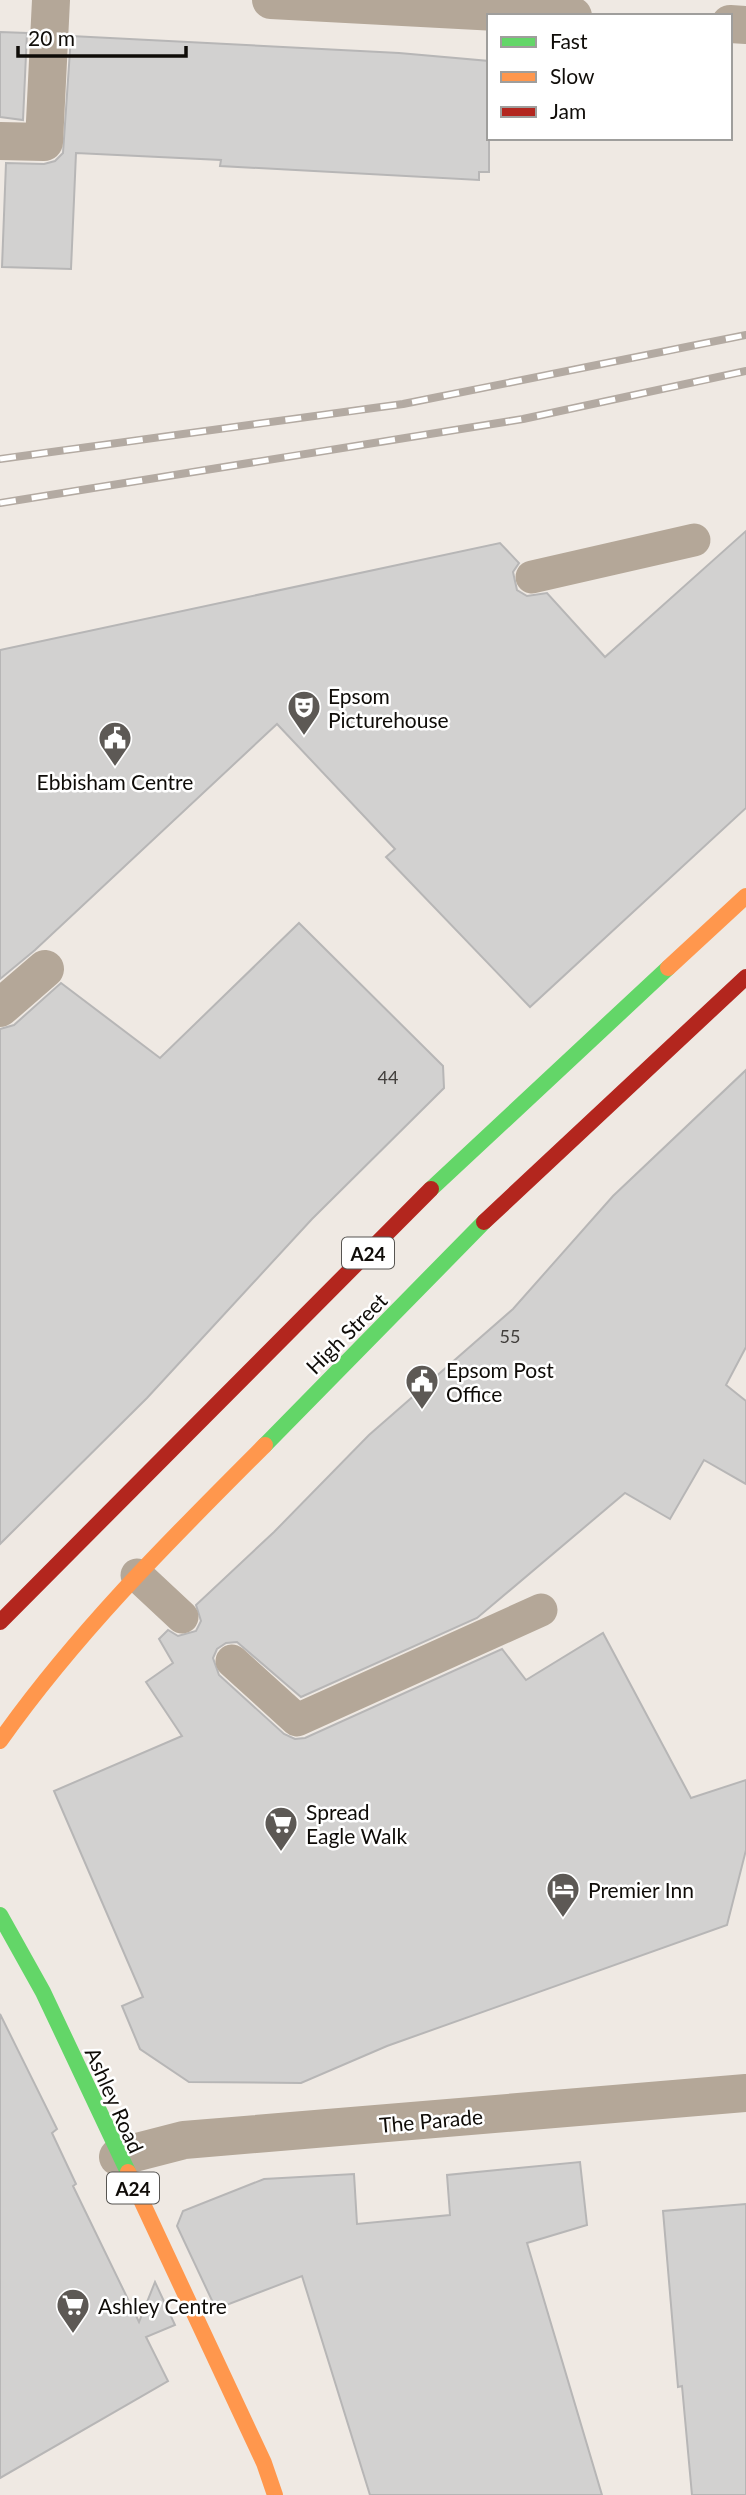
<svg xmlns="http://www.w3.org/2000/svg" width="746" height="2495" font-family="Lato,sans-serif">
  <style>
    .building { fill: #d2d1d0; stroke: #b7b6b6; stroke-width: 2 }
    .lines { fill: none; stroke-linecap: round; stroke-linejoin: round }
    .lane { stroke: #b4a798; stroke-width: 33 }
    .street { stroke: #b4a798; stroke-width: 38 }
    .fast { stroke: #63d668; stroke-width: 16 }
    .slow { stroke: #ff974d; stroke-width: 16 }
    .jam { stroke: #b3261e; stroke-width: 16 }
    .rail-casing { stroke: #b3aaa2; stroke-width: 8 }
    .rail { stroke: #fff; stroke-width: 5; stroke-dasharray: 16; stroke-linecap: butt }
    .labels { text-anchor: middle; dominant-baseline: central; stroke-width: 5; stroke-linejoin: round; paint-order: stroke }
    .number-label { font-size: 18px; fill: #413e3b }
    .shield { fill: #fff; stroke: #575552; stroke-width: 2 }
    .shield-label { font-size: 19px; font-weight: bold; fill: #0f0c08 }
    .poi-label { font-size: 21px; fill: #0f0c08; stroke: #fff; text-anchor: start }
    .street-label { font-size: 21px; fill: #0f0c08; stroke: #fff }
  </style>
  <rect width="100%" height="100%" fill="#efe9e3"/>
  <g class="building">
    <polygon points="0,32 27,33 23,120 0,117"/>
    <polygon points="71,36 399,53 489,61 489,172 479,172 479,180 220,166 221,160 76,153 71,269 2,267 6,163 44,164 55,161 63,153"/>
    <polygon points="746,531 746,808 530,1007 386,857 395,849 277,724 35,950 0,979 0,650 500,543 519,563 513,572 517,590 527,596 547,593 605,657"/>
    <polygon points="299,923 443,1066 444,1088 312,1219 147,1398 0,1544 0,1029 14,1025 61,983 160,1058"/>
    <polygon points="746,1070 746,1347 726,1385 746,1401 746,1484 704,1460 670,1519 625,1493 477,1618 301,1697 237,1642 226,1643 217,1649 213,1658 219,1675 284,1734 295,1739 305,1738 502,1649 526,1680 603,1633 691,1798 746,1780 746,1850 727,1925 387,2046 301,2083 189,2082 140,2049 122,2006 143,1997 54,1791 182,1736 146,1682 173,1663 159,1639 168,1630 178,1636 196,1631 201,1621 196,1605 274,1532 369,1435 513,1309 613,1196"/>
    <polygon points="0,2014 57,2129 52,2133 76,2184 73,2186 139,2322 155,2282 175,2325 146,2337 168,2381 0,2478"/>
    <polygon points="580,2162 587,2225 527,2243 602,2495 370,2495 302,2276 216,2309 177,2226 183,2211 264,2179 354,2174 357,2224 450,2215 447,2175"/>
    <polygon points="746,2204 746,2495 692,2495 682,2386 678,2387 663,2211"/>
  </g>
  <g class="lines">
    <g class="lane">
      <polyline points="532,577 694,540"/>
      <polyline points="137,1575 182,1617"/>
      <polyline points="232,1661 297,1720 541,1610"/>
    </g>
    <g class="street">
      <polyline points="271,0 573,16"/>
      <polyline points="730,24 746,25"/>
      <polyline points="0,141 44,142 51,0"/>
      <polyline points="0,1008 45,969"/>
      <polyline points="118,2157 184,2140 746,2093"/>
    </g>
    <g class="fast">
      <polyline points="431,1189 668,968"/>
      <polyline points="265,1445 484,1222"/>
      <polyline points="0,1915 43,1992 128,2172"/>
    </g>
    <g class="slow">
      <polyline points="668,968 746,896"/>
      <path d="M0,1741C77,1632 171,1539 265,1445"/>
      <polyline points="128,2172 264,2463 275,2495"/>
    </g>
    <g class="jam">
      <polyline points="484,1222 746,977"/>
      <polyline points="0,1622 431,1189"/>
    </g>
    <defs>
      <g id="rail">
        <polyline points="0,459 403,404 746,335"/>
        <polyline points="0,503 523,419 746,371"/>
      </g>
    </defs>
    <use href="#rail" class="rail-casing"/>
    <use href="#rail" class="rail"/>
  </g>
  <defs>
    <symbol id="theatre-pin" viewBox="-11 -11 22 30"><path d="M0 17L-7.5 6A9.5 9.5 0 1 1 7.5 6Z" fill="#5d5955" stroke="#fff"/><path d="M-5-5.5Q0-4 5-5.5V0Q5 5 0 6Q-5 5-5 0ZM-3.3-2.5H-1v1.5H-3.3ZM1-2.5H3.3v1.5H1ZM-2.8 1Q0 5.5 2.8 1Z" fill="#fff"/></symbol>
    <symbol id="civic-pin" viewBox="-11 -11 22 30"><path d="M0 17L-7.5 6A9.5 9.5 0 1 1 7.5 6Z" fill="#5d5955" stroke="#fff"/><path d="M-.6-6.5H3V-4.5H.6V-3L4-1V1h2V6H-6V1h2V-1L-.6-3ZM-1.2 2.5V6h2.4V2.5Z" fill="#fff"/></symbol>
    <symbol id="supermarket-pin" viewBox="-11 -11 22 30"><path d="M0 17L-7.5 6A9.5 9.5 0 1 1 7.5 6Z" fill="#5d5955" stroke="#fff"/><path d="M-6-5.5h2.5l.6 2H6L4.5 2H-2.5L-4.4-4H-6ZM-1.5 3.2a1.3 1.3 0 1 0 .1 0ZM3 3.2a1.3 1.3 0 1 0 .1 0Z" fill="#fff"/></symbol>
    <symbol id="hotel-pin" viewBox="-11 -11 22 30"><path d="M0 17L-7.5 6A9.5 9.5 0 1 1 7.5 6Z" fill="#5d5955" stroke="#fff"/><path d="M-6-4.5h1.5V1H6V5H4.5V3h-9V5H-6ZM-4 0a1.8 1.8 0 1 1 3.6 0ZM.5 0V-2.5h3Q6-2.5 6 0Z" fill="#fff"/></symbol>
  </defs>
  <g fill-rule="evenodd">
    <use href="#theatre-pin" x="285" y="688" width="38" height="52"/>
    <use href="#civic-pin" x="96" y="719" width="38" height="52"/>
    <use href="#civic-pin" x="403" y="1362" width="38" height="52"/>
    <use href="#supermarket-pin" x="262" y="1804" width="38" height="52"/>
    <use href="#hotel-pin" x="544" y="1870" width="38" height="52"/>
    <use href="#supermarket-pin" x="54" y="2286" width="38" height="52"/>
  </g>
  <g class="labels">
    <g class="number-label">
      <text x="388" y="1077">44</text>
      <text x="510" y="1336">55</text>
    </g>
    <g class="shield">
      <rect x="342" y="1237.5" width="52" height="31" rx="5"/>
      <rect x="107" y="2172.5" width="52" height="31" rx="5"/>
    </g>
    <g class="shield-label">
      <text x="368" y="1253">A24</text>
      <text x="133" y="2188">A24</text>
    </g>
    <g class="poi-label">
      <text x="328" y="695">Epsom<tspan x="328" dy="24">Picturehouse</tspan></text>
      <text x="115" y="781" text-anchor="middle">Ebbisham Centre</text>
      <text x="446" y="1369">Epsom Post<tspan x="446" dy="24">Office</tspan></text>
      <text x="306" y="1811">Spread<tspan x="306" dy="24">Eagle Walk</tspan></text>
      <text x="588" y="1889">Premier Inn</text>
      <text x="98" y="2305">Ashley Centre</text>
    </g>
    <g class="street-label">
      <text transform="translate(346 1333) rotate(-45)">High Street</text>
      <text transform="translate(115 2100) rotate(66)">Ashley Road</text>
      <text transform="translate(431 2120) rotate(-5)">The Parade</text>
    </g>
  </g>
  <rect x="487" y="14" width="245" height="126" fill="#ffffff" stroke="#9f9e9c" stroke-width="2"/>
  <rect x="501" y="37" width="35" height="10" fill="#63d668" stroke="#9f9e9c" stroke-width="2"/>
  <text x="550" y="49" font-size="21" fill="#0f0c08">Fast</text>
  <rect x="501" y="72" width="35" height="10" fill="#ff974d" stroke="#9f9e9c" stroke-width="2"/>
  <text x="550" y="84" font-size="21" fill="#0f0c08">Slow</text>
  <rect x="501" y="107" width="35" height="10" fill="#b3261e" stroke="#9f9e9c" stroke-width="2"/>
  <text x="550" y="119" font-size="21" fill="#0f0c08">Jam</text>
  <path d="M18 46v10h168v-10" fill="none" stroke="#0f0c08" stroke-width="3.5"/>
  <text x="28" y="46" font-size="21" fill="#0f0c08" stroke="#ffffff" stroke-width="5" paint-order="stroke">20 m</text>
</svg>
